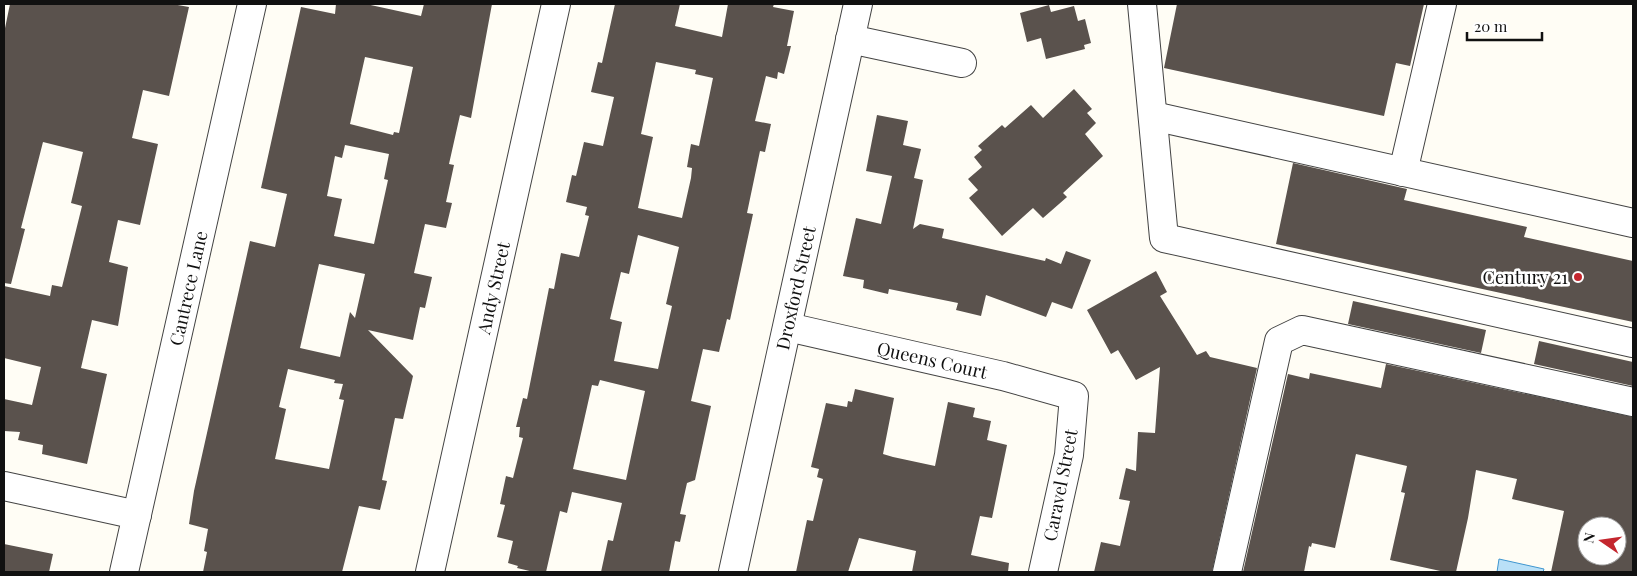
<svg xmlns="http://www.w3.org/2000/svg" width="1637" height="576" font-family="'Playfair Display',serif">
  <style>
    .water { fill: #b9e0f7; stroke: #3f96cf }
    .building { fill: #5a524d; fill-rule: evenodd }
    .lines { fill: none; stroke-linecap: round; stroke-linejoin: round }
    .minor-casing { stroke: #444; stroke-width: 30 }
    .minor { stroke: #fff; stroke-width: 28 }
    .poi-dot { fill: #c4262e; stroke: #fff; stroke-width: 2 }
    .labels { text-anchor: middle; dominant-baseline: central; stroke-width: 5; stroke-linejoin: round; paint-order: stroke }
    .poi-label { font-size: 18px; fill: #111; stroke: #fff; text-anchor: end }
    .street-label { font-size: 18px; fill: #111; stroke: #fff }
  </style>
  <rect width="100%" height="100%" fill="#fffdf5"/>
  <polygon class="water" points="1499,559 1544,569 1543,572 1497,572"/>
  <g class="building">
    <polygon points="10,4 172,4 189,7 169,96 143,90 132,138 158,144 140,225 118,220 109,262 128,267 118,326 92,320 81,368 107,374 87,464 42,454 43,445 18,440 20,432 4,431 4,399 32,405 41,367 4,358 4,286 50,296 52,285 62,287 82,206 71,203 83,152 43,142 21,228 25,229 11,284 4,283 4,33"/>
    <path d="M336,4H366L421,16L424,4H492L471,118L460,115L449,164L454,165L446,202L452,203L446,228L425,224L414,273L432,277L425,308L420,307L413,340L368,330L413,376L403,419L395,418L382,480L387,481L380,510L359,506L342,572H203L207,552L204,551L208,529L189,524L194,491L250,241L275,247L287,194L261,188L301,7L335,14ZM365,57L413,67L399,133L394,132L393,135L350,124ZM345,145L389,154L384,179L388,180L374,244L334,236L342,199L327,196L335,156L342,158ZM319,264L365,274L355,318L350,312L340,357L300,348ZM288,369L335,380L334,383L343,384L339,399L344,400L329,469L275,459L286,409L279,407Z"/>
    <path d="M615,4H680L675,26L722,37L728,4H774L773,7L794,11L787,46H791L784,74L778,72L777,79L766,76L755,121L771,124L765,152L760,151L747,213L753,214L730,320L727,319L719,352L703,349L691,401L711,406L695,480L687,483L680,514L686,515L680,542L675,541L669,572H601L608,540L613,541L622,503L572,492L567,513L560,511L546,572H534L517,568L518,566L508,563L513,541L497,537L505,505L500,504L506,476L513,478L523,438L519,437L520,427H516L523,398L527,399L549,288L554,289L561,253L579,257L589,216L585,215L587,207L566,202L572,175L576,176L584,142L603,146L614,97L591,92L598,62L602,63ZM656,62L696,70L695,74L713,78L699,146L691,144L687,167L692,168L691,178L682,218L638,208L653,137L641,134ZM638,235L679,247L666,304L672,306L658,369L614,361L622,322L610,319L621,272L629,274ZM600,380L645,391L626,480L573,469L592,385L598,386Z"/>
    <polygon points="1177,4 1424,4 1410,66 1396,63 1384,116 1164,68"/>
    <polygon points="1049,5 1051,12 1074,6 1078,21 1085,19 1091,43 1084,45 1085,49 1046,59 1041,38 1027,42 1020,13"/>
    <polygon points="1074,89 1092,109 1087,113 1096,123 1085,134 1103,156 1063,193 1067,197 1043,218 1033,208 1002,236 969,198 978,190 968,179 982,167 974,157 982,150 978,146 1002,125 1005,128 1031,105 1043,118"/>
    <polygon points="877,115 908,121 903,145 921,149 914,178 923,180 913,229 920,224 944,229 942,238 1045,261 1046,258 1061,264 1066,251 1091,260 1072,309 1052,302 1046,317 986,295 981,316 956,310 958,303 889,289 888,294 863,288 864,280 843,276 856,218 881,224 892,176 866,171"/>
    <polygon points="1293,163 1407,189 1404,200 1527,227 1524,237 1633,261 1633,322 1276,244"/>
    <polygon points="1156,271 1167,292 1160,296 1197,355 1206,351 1210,357 1257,368 1212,572 1094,572 1101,542 1120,546 1130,501 1119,499 1126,468 1136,471 1138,432 1155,433 1160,367 1136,380 1118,350 1111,354 1087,310"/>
    <polygon points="1353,301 1486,330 1481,353 1348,324"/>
    <polygon points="1539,341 1633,362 1633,386 1534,364"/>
    <path d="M1386,364L1633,417V572H1551L1564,511L1512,499L1517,479L1476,470L1468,518L1456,572H1445L1390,560L1405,493L1401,492L1407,466L1356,454L1335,548L1312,543L1311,547L1309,546L1304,572H1243L1288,374L1309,379L1310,373L1381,388ZM1587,526H1617V556H1587Z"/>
    <polygon points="855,389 894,398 883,454 893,457 935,466 948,402 975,408 973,417 991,421 987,440 1007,445 992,518 980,516 971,555 1009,563 1008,572 912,572 916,551 859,538 848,572 796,572 807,520 813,521 823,479 817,477 819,469 811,467 826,403 847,407 848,401 852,402"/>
    <polygon points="4,544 53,554 49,572 4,572"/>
  </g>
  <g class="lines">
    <defs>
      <g id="minor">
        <polyline points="1142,4 1164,238 1633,343"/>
        <polyline points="850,39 962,63"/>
        <polyline points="1153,116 1633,223"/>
        <polyline points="1403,172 1442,4"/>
        <path id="s1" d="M788,327L1003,376L1074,396L1069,455L1043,572"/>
        <polyline points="4,486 137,515"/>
        <path id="s2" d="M124,572L252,4"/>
        <path id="s3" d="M430,572L556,4"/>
        <path id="s4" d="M733,572L858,4"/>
        <polyline points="1227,572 1279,341 1302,330 1633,402"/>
      </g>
    </defs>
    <use href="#minor" class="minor-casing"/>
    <use href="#minor" class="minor"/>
  </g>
  <circle class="poi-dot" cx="1578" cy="277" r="5"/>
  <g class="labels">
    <g class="poi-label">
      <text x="1568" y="277">Century 21</text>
    </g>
    <g class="street-label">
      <text stroke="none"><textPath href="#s2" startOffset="291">Cantrece Lane</textPath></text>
      <text stroke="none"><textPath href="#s3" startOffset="291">Andy Street</textPath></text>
      <text stroke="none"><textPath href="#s4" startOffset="291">Droxford Street</textPath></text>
      <text stroke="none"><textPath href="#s1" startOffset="148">Queens Court</textPath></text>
      <text transform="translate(1060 485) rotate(-79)">Caravel Street</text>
    </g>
  </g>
  <rect width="1637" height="576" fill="none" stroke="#111111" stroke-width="10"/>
  <g transform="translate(1602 541) rotate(283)"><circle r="24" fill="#ffffff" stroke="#a0a0a0"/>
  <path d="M0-4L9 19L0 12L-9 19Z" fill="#c4262e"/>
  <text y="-8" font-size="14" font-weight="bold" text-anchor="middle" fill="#111111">N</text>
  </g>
  <path d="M1467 32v8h75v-8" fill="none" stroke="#111111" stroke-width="2.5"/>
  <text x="1474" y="32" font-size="15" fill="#111111" stroke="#ffffff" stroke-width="4" paint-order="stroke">20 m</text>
</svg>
